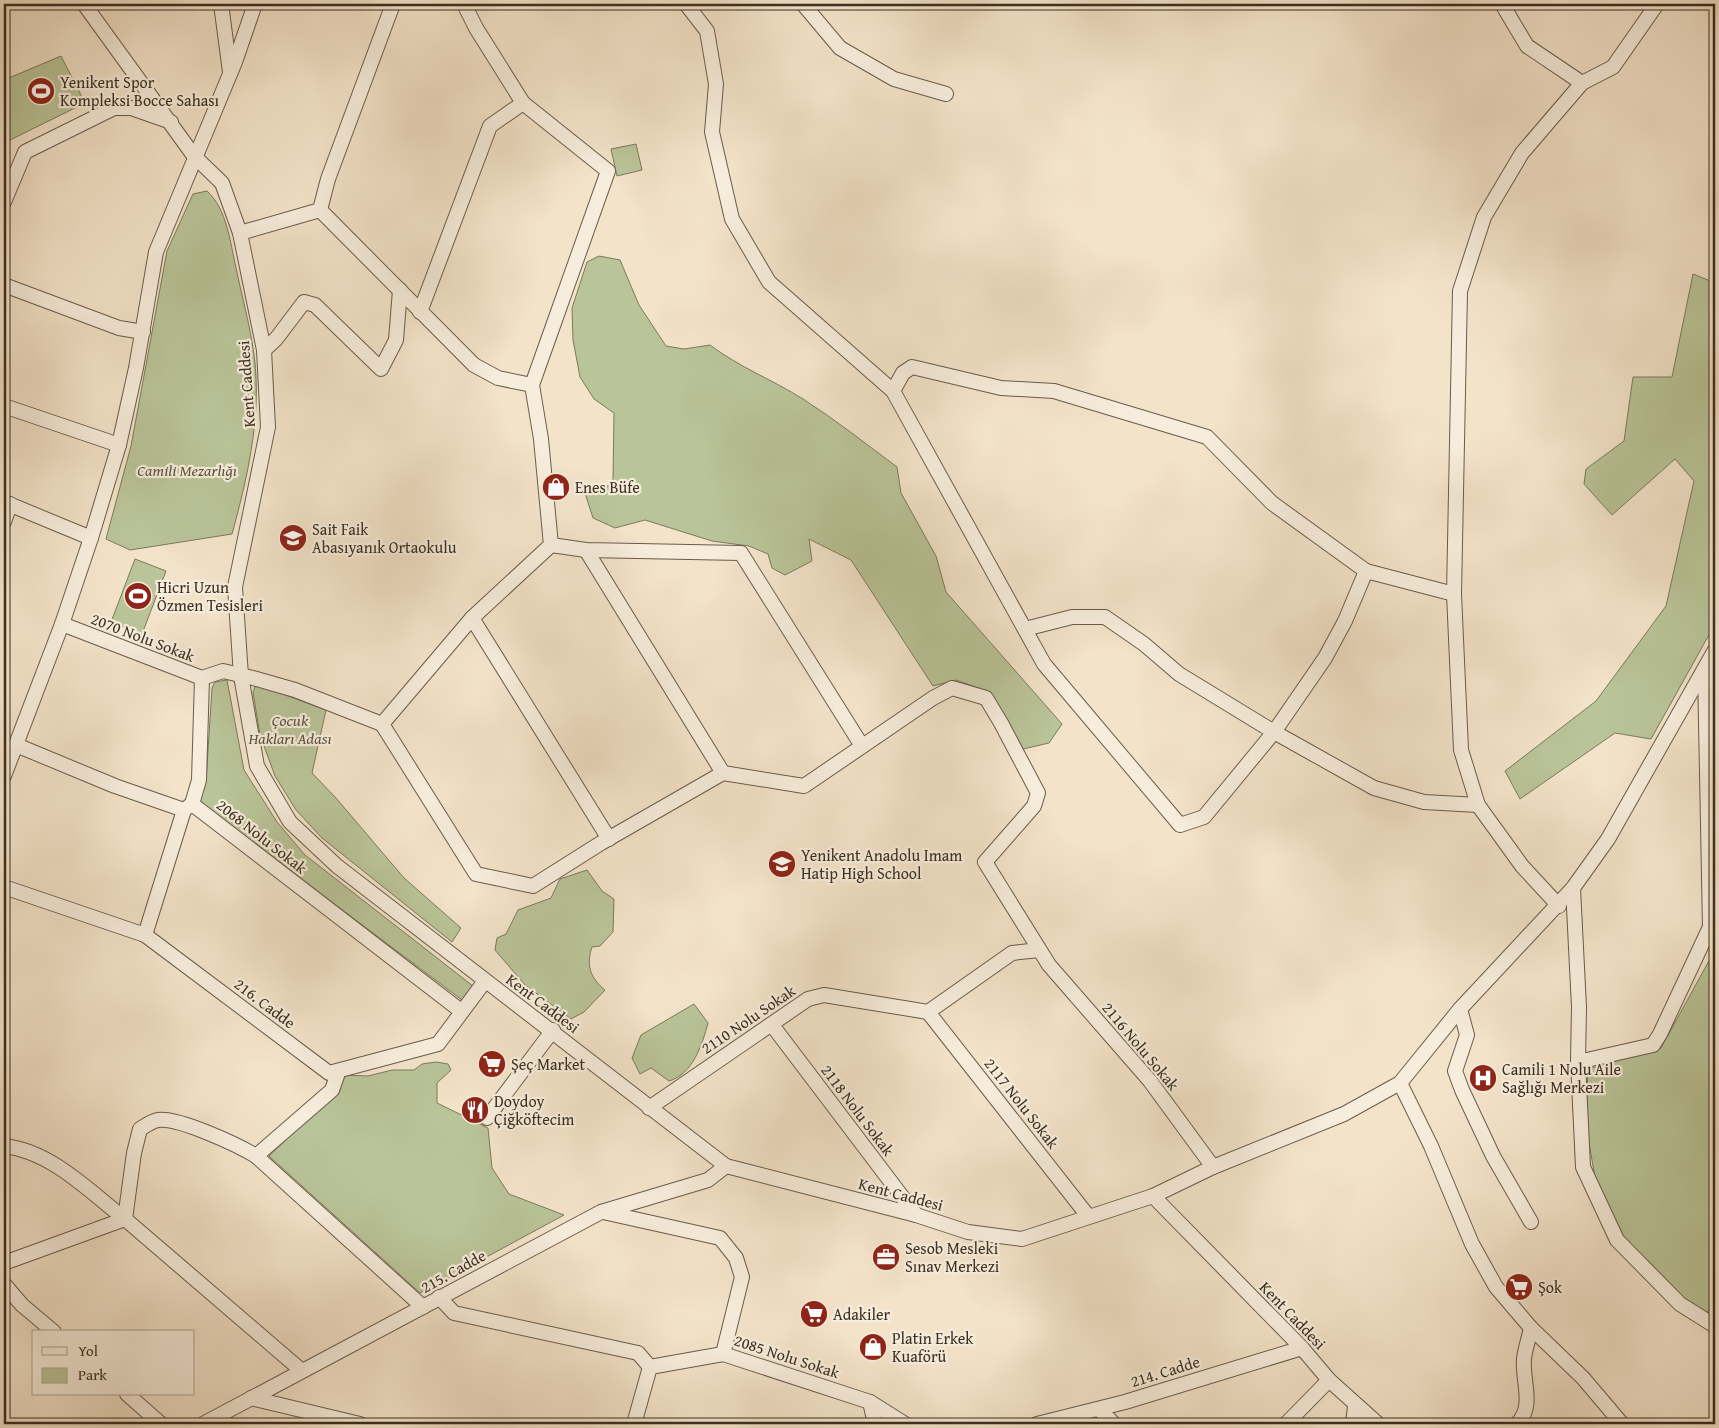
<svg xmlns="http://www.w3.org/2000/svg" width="1719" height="1428" font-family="'Gentium Book Plus',serif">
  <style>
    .green { fill: #b9c498; stroke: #7a7a5c }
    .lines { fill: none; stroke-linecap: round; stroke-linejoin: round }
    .minor-casing { stroke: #695c4b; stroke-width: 16 }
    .minor { stroke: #f7eddc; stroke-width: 14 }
    .labels { text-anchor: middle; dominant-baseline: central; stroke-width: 4.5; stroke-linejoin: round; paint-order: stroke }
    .poi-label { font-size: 16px; fill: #3b2f21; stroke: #f7eddc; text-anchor: start }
    .street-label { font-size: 16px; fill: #3b2f21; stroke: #f7eddc }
    .park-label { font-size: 16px; font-style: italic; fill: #5a543f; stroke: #f7eddc }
  </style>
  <rect width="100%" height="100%" fill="#f3e3c9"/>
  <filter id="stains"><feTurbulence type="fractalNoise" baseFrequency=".004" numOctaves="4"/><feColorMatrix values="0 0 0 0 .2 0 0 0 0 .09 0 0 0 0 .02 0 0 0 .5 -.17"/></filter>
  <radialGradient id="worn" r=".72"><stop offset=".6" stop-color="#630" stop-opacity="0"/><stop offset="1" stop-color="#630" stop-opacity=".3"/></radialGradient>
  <g class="green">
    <polygon points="61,56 85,103 4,143 4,80"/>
    <polygon points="636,144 642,170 617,176 611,149"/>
    <path d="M207,191C227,209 230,242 236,268C241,293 248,317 252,342C264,406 249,472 232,534L130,550L106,539L131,446L167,251L193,194Z"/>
    <path d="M599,256L620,260L639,305L666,346L684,349L710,345C739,367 773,380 803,399C836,420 866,444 897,467L901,493L936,556L946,592L1062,724L1049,743L1023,749L1001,710L987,691L956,680L933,686L851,560L809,539L812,561L785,575L772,568L768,554L749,546L712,541L645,520L615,528L593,518L584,490L602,493L613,479L614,413L594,399L580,377L573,340L572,308L587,262Z"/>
    <polygon points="1693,274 1715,283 1715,624 1651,739 1615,733 1520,799 1505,771 1596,701 1666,606 1694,481 1675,459 1612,515 1584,484 1586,469 1624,441 1633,377 1672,377"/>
    <polygon points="135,559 166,571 142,634 111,622"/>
    <polygon points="227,680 244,770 277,822 305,855 473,986 462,1000 200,803 200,791 206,782 212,688 215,682"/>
    <polygon points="261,686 326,710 312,773 336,798 404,878 461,928 452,942 322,838 296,810 275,776 260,735 253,692 255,687"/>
    <path d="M587,870L602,891L614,899L613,932L600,946L592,947C586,965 590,978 605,990L584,1012L571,1019L525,985L495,950L497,938L506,934L518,910L551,898L560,879Z"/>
    <polygon points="1715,950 1715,1309 1705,1312 1673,1291 1621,1234 1596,1183 1586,1126 1588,1069 1661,1048"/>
    <path d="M694,1004L708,1023C702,1045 693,1074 669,1081L651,1068L640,1074L632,1058L641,1035Z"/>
    <polygon points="436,1062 448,1064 451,1070 437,1083 437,1103 488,1128 492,1168 509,1194 564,1215 420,1293 269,1156 336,1092 343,1075 368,1076 392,1070 414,1070 422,1064"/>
  </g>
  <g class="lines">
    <defs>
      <g id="minor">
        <polyline points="84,4 194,156 222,183 240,233 264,350 268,427 235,587 241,676 257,766 290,822 337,866 726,1166 916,1215 968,1232 1022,1239 1153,1196 1302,1348 1329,1380 1378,1424"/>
        <polyline points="221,4 230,72"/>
        <polyline points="686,4 707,31 716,84 712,132 732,219 769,282 893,391 1044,664 1180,825 1204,817 1274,732 1325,658 1345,621 1366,571"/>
        <polyline points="803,4 840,48 894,79 946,94"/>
        <polyline points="1502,4 1527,46 1582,83"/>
        <polyline points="4,202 25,152 114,108 131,108 171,122"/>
        <polyline points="320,210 474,365 498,378 532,385"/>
        <polyline points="240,233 320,210 328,179 393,4"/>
        <polyline points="4,285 119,328 143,332"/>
        <polyline points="420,312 490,126 523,103"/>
        <polyline points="264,350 276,339 304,302 315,305 381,369 396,340 400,290"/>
        <polyline points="893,391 903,373 912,367 1001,388 1054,391 1207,437 1272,503 1366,571 1454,594"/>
        <polyline points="4,406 119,445"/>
        <polyline points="4,502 91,538"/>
        <polyline points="4,522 10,504"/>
        <polyline points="551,545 586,550 741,553 862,746"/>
        <polyline points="586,550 723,773 804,786 933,698 952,688 986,698 1001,723 1038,793 1034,806 985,862 1049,965 1150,1081 1213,1167"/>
        <polyline points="472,618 609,839"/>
        <polyline points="62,624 202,678 223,671 253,678 295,690 382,724 472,618 551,545 541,439 532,385 608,171 523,103 476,28 464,4"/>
        <polyline points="1025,629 1072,617 1105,617 1144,644 1179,674 1274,732 1374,788 1424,802 1478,805"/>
        <polyline points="1705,670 1710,927"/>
        <polyline points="382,724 476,874 533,886 601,843 723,773"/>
        <polyline points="16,745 115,786 184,810 192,804 461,1011"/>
        <polyline points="4,776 62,624 91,538 119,445 136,368 156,252 235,62 255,4"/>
        <polyline points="192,804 199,780 202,678"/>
        <polyline points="4,887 145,935 329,1073 438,1044 485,981"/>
        <polyline points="1573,888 1579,1007 1578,1062 1653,1045 1660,1034 1710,927 1715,927"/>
        <polyline points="1559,906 1522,866 1478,805 1461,750 1454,594 1460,291 1484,217 1522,153 1582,83 1613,67 1657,4"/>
        <polyline points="145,935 184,810"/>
        <polyline points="1460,1009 1467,1035 1455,1071 1462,1090 1493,1156 1531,1222"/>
        <polyline points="928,1012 1088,1216"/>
        <polyline points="772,1025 916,1215"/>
        <polyline points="1578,1062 1583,1167 1617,1240 1680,1304 1715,1326"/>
        <polyline points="338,1073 332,1090 256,1156 423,1307"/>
        <polyline points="1400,1083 1431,1146 1472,1244 1496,1287 1531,1328"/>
        <polyline points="649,1108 808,999 824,995 928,1012 1012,953 1039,950"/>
        <polyline points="487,1118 553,1030"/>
        <path d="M4,1146C51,1151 89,1191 125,1219L4,1263"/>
        <path d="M256,1156C238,1145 178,1117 158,1120C152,1121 145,1126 140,1129L134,1153L125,1219L302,1371"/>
        <polyline points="1153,1196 1213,1167 1344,1114 1400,1083 1460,1009 1573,888 1608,839 1715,650"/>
        <polyline points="603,1212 720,1238 736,1258 742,1277 723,1354"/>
        <polyline points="4,1284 22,1305 54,1332"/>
        <polyline points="439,1297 454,1313 638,1353 650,1367"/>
        <polyline points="127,1394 161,1424"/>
        <polyline points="251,1398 360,1424"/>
        <polyline points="870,1402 875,1424"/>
        <polyline points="1099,1409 1114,1424"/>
        <polyline points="203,1424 601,1212 708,1180 726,1166"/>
        <polyline points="634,1424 650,1367 723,1354 870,1402 905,1424"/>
        <polyline points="1037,1424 1125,1402 1302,1348"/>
        <polyline points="1286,1424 1329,1380"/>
        <polyline points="1353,1424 1355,1406"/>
        <path d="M1517,1424C1535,1406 1522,1382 1524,1359C1525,1349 1529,1338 1531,1328L1583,1378L1622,1424"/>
      </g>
    </defs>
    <use href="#minor" class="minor-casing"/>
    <use href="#minor" class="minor"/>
  </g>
  <defs>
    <symbol id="stadium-disc" viewBox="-11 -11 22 22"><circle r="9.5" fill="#8f2418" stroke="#f7eddc"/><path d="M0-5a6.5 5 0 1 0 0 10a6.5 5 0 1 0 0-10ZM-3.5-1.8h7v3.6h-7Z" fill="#fff"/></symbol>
    <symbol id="shop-disc" viewBox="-11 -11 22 22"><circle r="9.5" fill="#8f2418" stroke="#f7eddc"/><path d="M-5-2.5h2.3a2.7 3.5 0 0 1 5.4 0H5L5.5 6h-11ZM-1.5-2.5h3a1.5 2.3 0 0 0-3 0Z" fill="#fff"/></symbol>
    <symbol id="school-disc" viewBox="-11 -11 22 22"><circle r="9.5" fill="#8f2418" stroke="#f7eddc"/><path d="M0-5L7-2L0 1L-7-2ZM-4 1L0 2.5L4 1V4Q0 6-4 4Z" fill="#fff"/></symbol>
    <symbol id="supermarket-disc" viewBox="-11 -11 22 22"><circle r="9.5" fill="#8f2418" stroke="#f7eddc"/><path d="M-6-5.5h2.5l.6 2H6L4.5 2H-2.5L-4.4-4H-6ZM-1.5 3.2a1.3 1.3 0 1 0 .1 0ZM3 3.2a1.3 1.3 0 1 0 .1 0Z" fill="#fff"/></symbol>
    <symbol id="hospital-disc" viewBox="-11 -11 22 22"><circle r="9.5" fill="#8f2418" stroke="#f7eddc"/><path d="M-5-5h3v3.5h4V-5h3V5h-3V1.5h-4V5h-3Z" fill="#fff"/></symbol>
    <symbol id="restaurant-disc" viewBox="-11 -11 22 22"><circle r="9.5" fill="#8f2418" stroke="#f7eddc"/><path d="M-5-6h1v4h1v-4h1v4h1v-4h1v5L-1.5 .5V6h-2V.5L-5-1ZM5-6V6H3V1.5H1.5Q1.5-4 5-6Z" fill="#fff"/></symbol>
    <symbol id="office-disc" viewBox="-11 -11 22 22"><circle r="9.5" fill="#8f2418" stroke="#f7eddc"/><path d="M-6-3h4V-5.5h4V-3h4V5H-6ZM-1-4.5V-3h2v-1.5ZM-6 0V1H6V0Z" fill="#fff"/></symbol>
  </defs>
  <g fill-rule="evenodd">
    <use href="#stadium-disc" x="25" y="75" width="32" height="32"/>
    <use href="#shop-disc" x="540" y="471" width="32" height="32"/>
    <use href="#school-disc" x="277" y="522" width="32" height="32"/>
    <use href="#stadium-disc" x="122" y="580" width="32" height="32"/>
    <use href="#school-disc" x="766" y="848" width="32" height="32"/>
    <use href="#supermarket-disc" x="476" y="1048" width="32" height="32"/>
    <use href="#hospital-disc" x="1467" y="1062" width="32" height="32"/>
    <use href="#restaurant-disc" x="459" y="1094" width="32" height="32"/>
    <use href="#office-disc" x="870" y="1241" width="32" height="32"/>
    <use href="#supermarket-disc" x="1503" y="1271" width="32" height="32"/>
    <use href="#supermarket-disc" x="798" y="1298" width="32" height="32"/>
    <use href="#shop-disc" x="857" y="1331" width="32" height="32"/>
  </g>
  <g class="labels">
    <g class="poi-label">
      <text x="60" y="82">Yenikent Spor<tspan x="60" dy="18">Kompleksi Bocce Sahası</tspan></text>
      <text x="575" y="487">Enes Büfe</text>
      <text x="312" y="529">Sait Faik<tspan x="312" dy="18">Abasıyanık Ortaokulu</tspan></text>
      <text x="157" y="587">Hicri Uzun<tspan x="157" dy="18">Özmen Tesisleri</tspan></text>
      <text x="801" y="855">Yenikent Anadolu Imam<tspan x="801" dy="18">Hatip High School</tspan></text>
      <text x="511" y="1064">Şeç Market</text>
      <text x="1502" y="1069">Camili 1 Nolu Aile<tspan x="1502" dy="18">Sağlığı Merkezi</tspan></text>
      <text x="494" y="1101">Doydoy<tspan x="494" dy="18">Çiğköftecim</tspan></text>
      <text x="905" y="1248">Sesob Mesleki<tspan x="905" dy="18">Sınav Merkezi</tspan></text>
      <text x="1538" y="1287">Şok</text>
      <text x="833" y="1314">Adakiler</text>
      <text x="892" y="1338">Platin Erkek<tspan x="892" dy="18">Kuaförü</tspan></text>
    </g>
    <g class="street-label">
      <text transform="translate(246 384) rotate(-94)">Kent Caddesi</text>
      <text transform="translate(143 637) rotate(21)">2070 Nolu Sokak</text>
      <text transform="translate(262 836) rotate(38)">2068 Nolu Sokak</text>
      <text transform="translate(265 1003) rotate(37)">216. Cadde</text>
      <text transform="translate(543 1003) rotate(37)">Kent Caddesi</text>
      <text transform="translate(748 1019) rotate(-34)">2110 Nolu Sokak</text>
      <text transform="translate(1141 1046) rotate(50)">2116 Nolu Sokak</text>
      <text transform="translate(1022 1103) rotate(52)">2117 Nolu Sokak</text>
      <text transform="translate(858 1110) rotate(53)">2118 Nolu Sokak</text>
      <text transform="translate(901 1194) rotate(15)">Kent Caddesi</text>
      <text transform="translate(453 1271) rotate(-29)">215. Cadde</text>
      <text transform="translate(1293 1315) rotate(46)">Kent Caddesi</text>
      <text transform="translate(787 1356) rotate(18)">2085 Nolu Sokak</text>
      <text transform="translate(1165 1371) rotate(-17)">214. Cadde</text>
    </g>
    <g class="park-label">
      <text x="187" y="470">Camili Mezarlığı</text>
      <text x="290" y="720">Çocuk<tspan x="290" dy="18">Hakları Adası</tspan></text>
    </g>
  </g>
  <rect width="1719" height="1428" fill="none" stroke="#f3e3c9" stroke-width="20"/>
  <rect x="5" y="5" width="1709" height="1418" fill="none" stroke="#3b2f21" stroke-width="2.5"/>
  <rect x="10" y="10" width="1699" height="1408" fill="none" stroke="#3b2f21"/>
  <rect x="32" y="1330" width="162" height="65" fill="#f7eddc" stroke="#aca191"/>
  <rect x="42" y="1347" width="25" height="8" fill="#f7eddc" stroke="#aca191"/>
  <text x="78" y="1356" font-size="15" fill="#3b2f21">Yol</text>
  <rect x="42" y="1368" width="25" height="15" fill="#b9c498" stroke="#aca191"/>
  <text x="78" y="1380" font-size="15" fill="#3b2f21">Park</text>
  <rect width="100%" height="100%" filter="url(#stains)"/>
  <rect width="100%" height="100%" fill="url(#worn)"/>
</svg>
